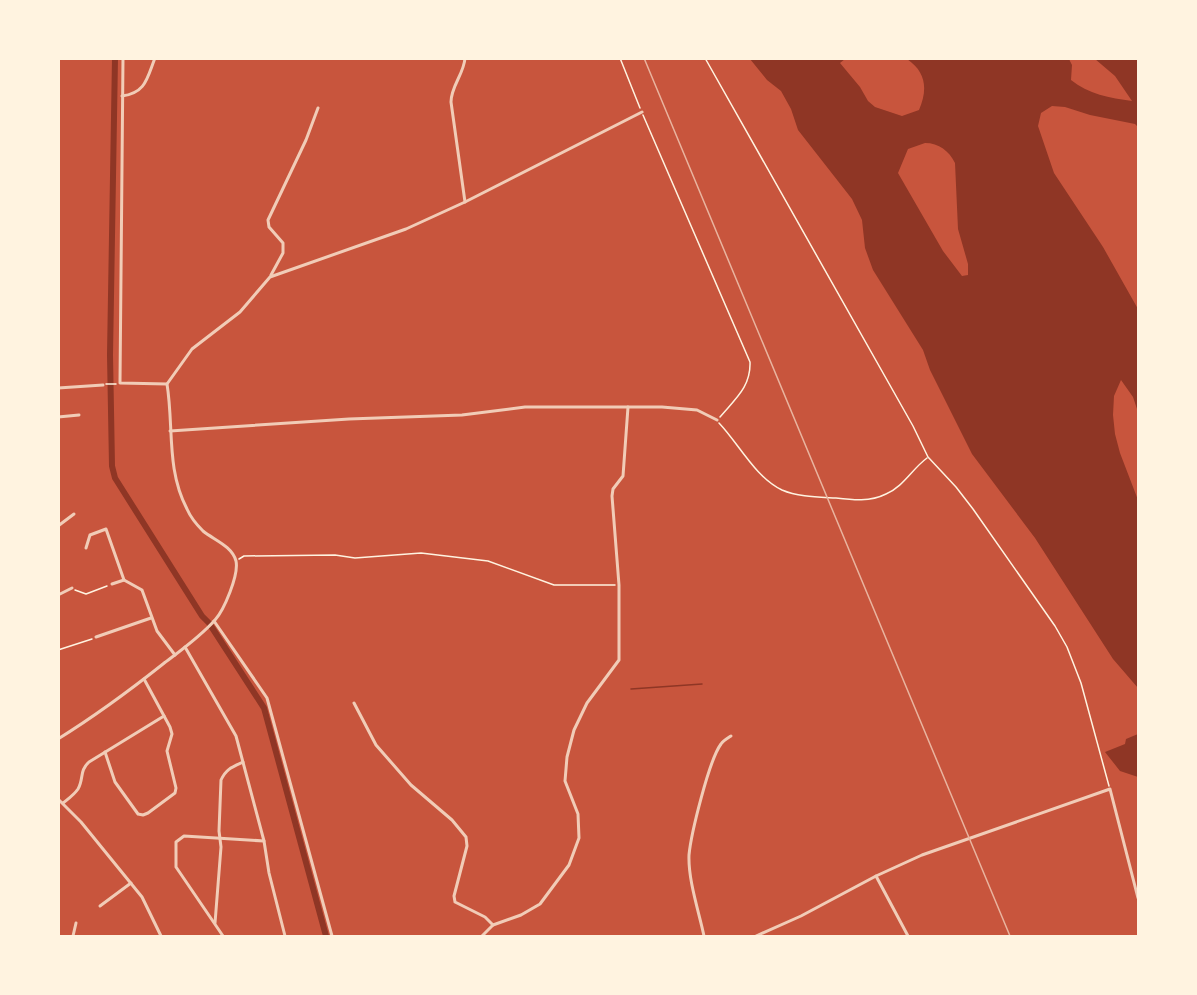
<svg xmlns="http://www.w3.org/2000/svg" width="1197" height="995" font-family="Lato,sans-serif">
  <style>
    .water { fill: #8f3625; fill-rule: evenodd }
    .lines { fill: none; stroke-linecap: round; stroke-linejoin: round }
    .stream { stroke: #8f3625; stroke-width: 1.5 }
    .canal { stroke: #8f3625; stroke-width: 6 }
    .path { stroke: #fff3e0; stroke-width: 1.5 }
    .minor { stroke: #f1ccb7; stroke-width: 3 }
    .rail { stroke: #e9b49f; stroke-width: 1.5 }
  </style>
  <rect width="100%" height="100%" fill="#c8553d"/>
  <g class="water">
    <path d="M750,59H845L840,63L860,87L868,101L875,107L902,116L919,110C928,89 926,72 907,59H1069L1072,65L1071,80C1088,94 1110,98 1132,101L1115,76L1095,59H1138V127L1135,124L1090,115L1065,107L1052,106L1041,113L1038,126L1054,173L1103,247L1138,309V412L1133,397L1121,380L1114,396L1113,415L1115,434L1120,453L1138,500V688L1113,659L1035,538L972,454L930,370L923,350L873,270L865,248L862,220L852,199L798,130L791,109L781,91L767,80ZM925,143C939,143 949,151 955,163L958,229L968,264V275L962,276L943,251L898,173L908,149Z"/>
    <polygon points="1138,734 1138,777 1120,771 1105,752 1125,744 1126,739"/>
  </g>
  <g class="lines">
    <polyline class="stream" points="631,689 702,684"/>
    <polyline class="canal" points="115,58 110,355 112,466 115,478 202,616 209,623 264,708 326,936"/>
    <g class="path">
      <polyline points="620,58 640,108"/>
      <polyline points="705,58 913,426 928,457 956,487 973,509 1055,626 1067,647 1081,683 1109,786"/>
      <path d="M643,115L750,362C751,387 735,399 720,417"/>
      <polyline points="106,384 116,384"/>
      <path d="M719,423C739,444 755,477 782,490C798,497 818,497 836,498C853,500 870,502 886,494C903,487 912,469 927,458"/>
      <polyline points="239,559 244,556 335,555 355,558 421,553 488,561 554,585 615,585"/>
      <polyline points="75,590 86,594 107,586"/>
      <polyline points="58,650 92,639"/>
    </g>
    <g class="minor">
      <polyline points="123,58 120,383 167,384"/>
      <path d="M122,96C146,93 147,78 155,58"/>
      <path d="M465,202L451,102C451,86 464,74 465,58"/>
      <polyline points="271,275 283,253 283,243 269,227 268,220 306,140 318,108"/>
      <polyline points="58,388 103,385"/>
      <polyline points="58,417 79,415"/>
      <polyline points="170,431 349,419 462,415 525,407 662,407 697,410 717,420"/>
      <polyline points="58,526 74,514"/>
      <polyline points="86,548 90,535 106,529 124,580"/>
      <polyline points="112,584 124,580 142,590 157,631 175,655"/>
      <polyline points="58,595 72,588"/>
      <polyline points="214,621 267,698 332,936"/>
      <polyline points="96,637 151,618"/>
      <polyline points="185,647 236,736 264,841 269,873 285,936"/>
      <polyline points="354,703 376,745 411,785 452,820 466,837 467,846 454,896 455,902 485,917 493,925"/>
      <path d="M58,739C95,716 129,691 163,664C180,651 200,637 215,620C224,610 239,575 236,561C232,546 214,540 203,531C197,525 190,516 187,509C166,469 174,427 167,384L192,349L240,312L270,277L406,229L465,202L642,112"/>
      <polyline points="105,752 115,782 138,814 143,815 148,813 175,793 176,788 167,751 172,734 170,727 144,679"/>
      <polyline points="58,799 81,822 142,897 161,936"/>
      <path d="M63,803C68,799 74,795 78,789C84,779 79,771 89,762L164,716"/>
      <polyline points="876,876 908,936"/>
      <polyline points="100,906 131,883"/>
      <path d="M215,923L221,847L219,831L221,780C226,769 232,767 243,762"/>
      <polyline points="73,936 76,923"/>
      <polyline points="223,936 176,867 176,842 184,836 264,841"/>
      <polyline points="482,936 493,925 521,915 540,904 569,865 579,838 578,814 565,781 567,757 574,730 587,703 619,660 619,585 612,496 613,489 623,476 628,407"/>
      <path d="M704,936C699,912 688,880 689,855C691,834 709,760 721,744C723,741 728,738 731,736"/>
      <polyline points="756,936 801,916 876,876 922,855 1110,789 1138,898"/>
    </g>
    <polyline class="rail" points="644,58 1010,936"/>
  </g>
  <rect width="1197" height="995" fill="none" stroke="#fff3e0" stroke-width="120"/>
</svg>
